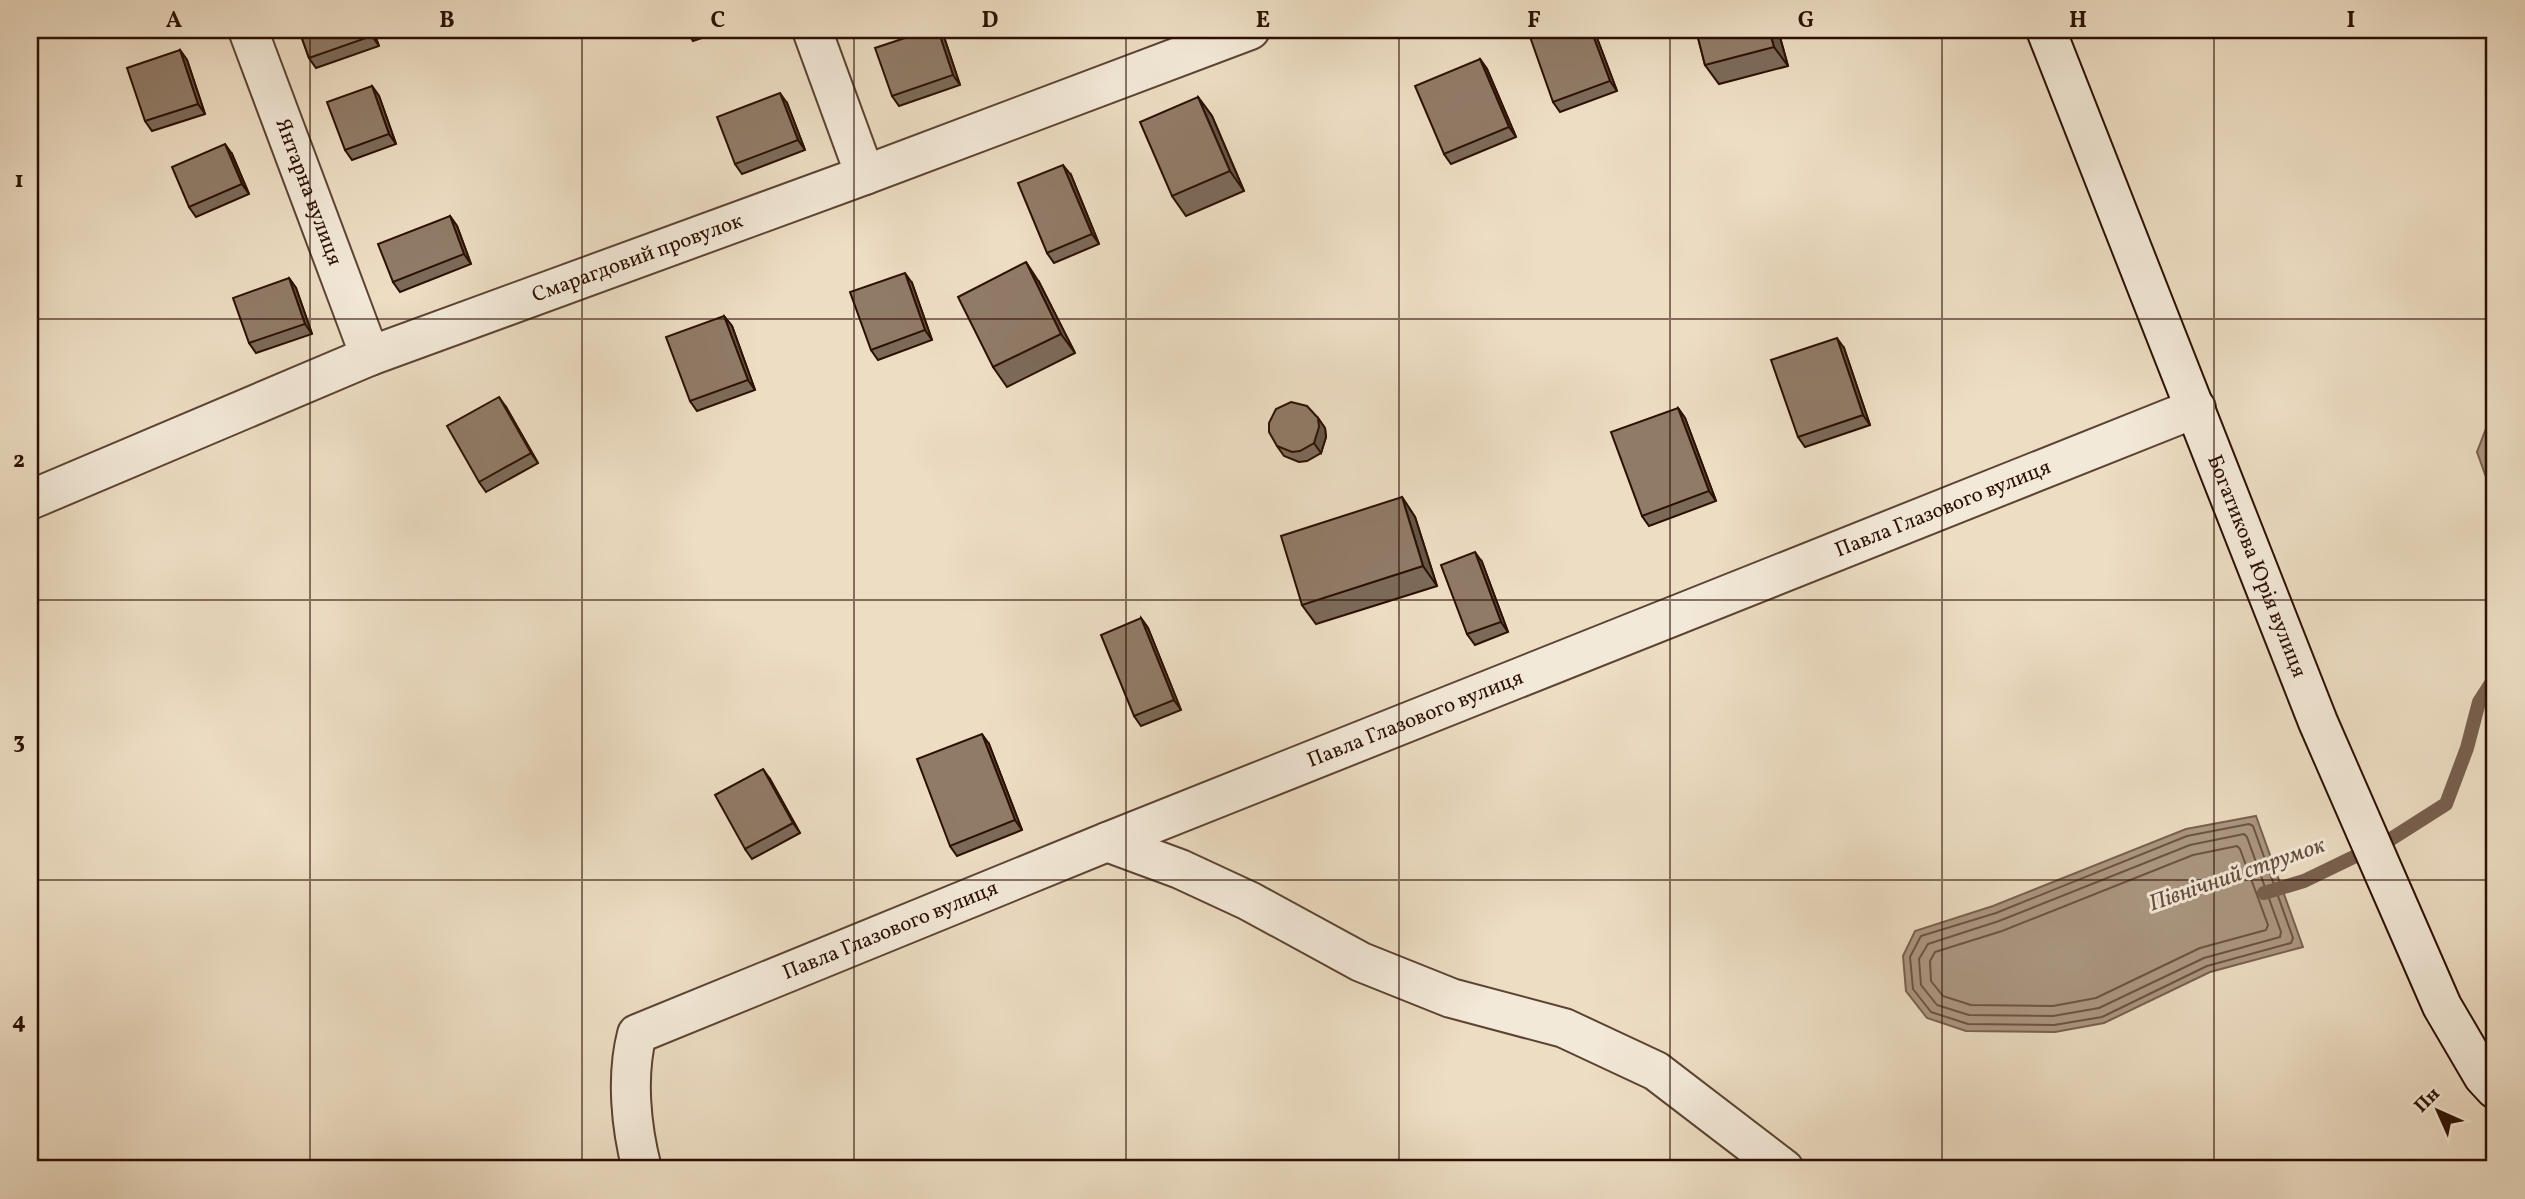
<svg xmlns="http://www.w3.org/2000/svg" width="2525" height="1199" font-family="Vollkorn,serif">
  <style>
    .water { fill: #ab9782; stroke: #78614f; stroke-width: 2 }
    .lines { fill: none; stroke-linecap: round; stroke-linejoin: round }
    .shore { stroke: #6c5442; stroke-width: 2 }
    .stream { stroke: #78614f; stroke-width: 14 }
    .street-casing { stroke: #5c4333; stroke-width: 42 }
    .secondary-casing { stroke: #2c1003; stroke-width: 42 }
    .street { stroke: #f3e9d8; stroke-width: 38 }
    .secondary { stroke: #f3e9d8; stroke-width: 38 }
    .wall { fill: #7c6a59; stroke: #2c1003; stroke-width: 2 }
    .shaded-wall { fill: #655648; stroke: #2c1003; stroke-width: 2 }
    .building { fill: #907b67; stroke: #2c1003; stroke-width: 2 }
    .grid { fill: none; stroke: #2c1003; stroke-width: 2; stroke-opacity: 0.55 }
    .labels { text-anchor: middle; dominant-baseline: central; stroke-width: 6; stroke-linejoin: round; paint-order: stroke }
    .street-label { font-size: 21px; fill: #2c1003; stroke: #f3e9d8 }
    .water-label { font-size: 23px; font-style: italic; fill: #654d3c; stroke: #f3e9d8 }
    .neatline { fill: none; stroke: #2c1003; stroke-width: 2.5 }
    .grid-label { font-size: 23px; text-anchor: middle; font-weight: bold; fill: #2c1003 }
  </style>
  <rect width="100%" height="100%" fill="#edddc3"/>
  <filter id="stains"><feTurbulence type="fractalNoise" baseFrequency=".00286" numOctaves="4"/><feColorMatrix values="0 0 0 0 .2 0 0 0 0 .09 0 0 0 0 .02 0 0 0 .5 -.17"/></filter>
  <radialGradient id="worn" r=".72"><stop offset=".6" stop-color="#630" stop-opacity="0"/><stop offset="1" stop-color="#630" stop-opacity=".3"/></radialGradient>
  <g class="water">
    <polygon points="2495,405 2495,502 2477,452"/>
    <polygon points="2256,816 2303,947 2210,972 2104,1023 2055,1032 1966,1031 1927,1018 1906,991 1903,956 1915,931 1993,906 2186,829"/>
  </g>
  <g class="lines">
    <g class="shore">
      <polygon points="2249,824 2253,826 2293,938 2291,943 2207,966 2102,1017 2054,1025 1968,1024 1931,1012 1913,989 1910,957 1921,936 1996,913 2187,836"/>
      <polygon points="2244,834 2247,837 2281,932 2280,937 2204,958 2099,1008 2053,1016 1969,1015 1937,1005 1921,985 1919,959 1928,944 1999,921 2190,845"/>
      <polygon points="2237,846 2240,849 2268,925 2266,930 2200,948 2096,998 2053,1006 1971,1005 1943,996 1931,981 1930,961 1935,952 2002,931 2193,855"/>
    </g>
    <polyline class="stream" points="2264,893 2304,881 2391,839 2446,804 2467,748 2479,702 2495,677"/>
    <defs>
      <g id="street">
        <path id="s1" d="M248,30L370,356"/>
        <polyline points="812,30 865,175"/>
        <path id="s2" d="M30,500L370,356L865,175L1250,30"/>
        <polyline points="1107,842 1180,869 1249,901 1361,962 1451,998 1564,1028 1656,1071 1784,1169"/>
        <path id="s3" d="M642,1169C631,1127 626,1076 637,1034L1107,842L2196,408"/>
      </g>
      <g id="secondary">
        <path id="s4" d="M2046,30L2318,722L2442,1006L2483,1076L2495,1089"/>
      </g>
    </defs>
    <use href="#street" class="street-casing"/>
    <use href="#secondary" class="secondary-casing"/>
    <use href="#street" class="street"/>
    <use href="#secondary" class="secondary"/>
  </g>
  <g class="wall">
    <polygon points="299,30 373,30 379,46 316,68 309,58"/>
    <polygon points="686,30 725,30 693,41"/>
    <polygon points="929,30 939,30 944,37 960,85 899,106 892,96"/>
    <polygon points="1594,30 1617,91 1560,112 1553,102"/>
    <polygon points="1696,30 1778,30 1788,66 1719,84 1705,65"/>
    <polygon points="180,50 187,60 205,114 152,131 145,121"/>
    <polygon points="1480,59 1487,69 1516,137 1451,164 1444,154"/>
    <polygon points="372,86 379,96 396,144 352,160 345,150"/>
    <polygon points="1198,97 1212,116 1244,191 1186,216 1172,196"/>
    <polygon points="787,103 805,150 742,174 735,164"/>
    <polygon points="232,154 249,194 196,217 189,207"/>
    <polygon points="1071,175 1099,244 1054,263 1047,253"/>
    <polygon points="450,216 457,226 471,264 400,292 393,282"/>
    <polygon points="289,278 296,288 312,334 256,353 249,343"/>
    <polygon points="1039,282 1075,353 1007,387 993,367"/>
    <polygon points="912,283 932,340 878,360 871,350"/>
    <polygon points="724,316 732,326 755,390 697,411 690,401"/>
    <polygon points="1844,348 1870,425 1805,447 1798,437"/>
    <polygon points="506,407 538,463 486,492 479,482"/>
    <polygon points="1678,408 1685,418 1716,501 1649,526 1642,516"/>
    <polygon points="1318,418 1325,428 1326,437 1321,453 1307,461 1299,462 1284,456 1277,446"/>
    <polygon points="1402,497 1415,517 1437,586 1316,624 1302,605"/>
    <polygon points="1482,562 1508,632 1475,645 1467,634"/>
    <polygon points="1141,618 1148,628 1181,710 1141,726 1134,716"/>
    <polygon points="989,744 1022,830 957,856 950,846"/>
    <polygon points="770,779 800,833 752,859 745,849"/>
  </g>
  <g class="shaded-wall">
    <polygon points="370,30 373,30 379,46 372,36"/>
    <polygon points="938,30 944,37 960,85 953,75"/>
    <polygon points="1591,30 1594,30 1617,91 1610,81"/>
    <polygon points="1769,30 1778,30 1788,66 1774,47"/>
    <polygon points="180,50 187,60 205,114 198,104"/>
    <polygon points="1480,59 1487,69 1516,137 1509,127"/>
    <polygon points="372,86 379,96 396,144 389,134"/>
    <polygon points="780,93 787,103 805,150 798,140"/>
    <polygon points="1198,97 1212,116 1244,191 1230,171"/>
    <polygon points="225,144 232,154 249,194 242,184"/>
    <polygon points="1063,165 1071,175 1099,244 1092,234"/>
    <polygon points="450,216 457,226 471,264 464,254"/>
    <polygon points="1026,262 1039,282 1075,353 1061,334"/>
    <polygon points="905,273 912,283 932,340 925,330"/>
    <polygon points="289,278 296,288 312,334 305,324"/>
    <polygon points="724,316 732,326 755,390 748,380"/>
    <polygon points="1837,338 1844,348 1870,425 1863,415"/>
    <polygon points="499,397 506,407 538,463 531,453"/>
    <polygon points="1678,408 1685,418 1716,501 1709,491"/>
    <polygon points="1318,418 1325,428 1326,437 1321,453 1314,443"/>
    <polygon points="1402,497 1415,517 1437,586 1423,566"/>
    <polygon points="1475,552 1482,562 1508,632 1501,622"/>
    <polygon points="1141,618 1148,628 1181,710 1174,700"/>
    <polygon points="982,734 989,744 1022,830 1015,820"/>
    <polygon points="763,769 770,779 800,833 793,823"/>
  </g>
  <g class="building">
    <polygon points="299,30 370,30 372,36 309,58"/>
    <polygon points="929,30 938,30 953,75 892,96 875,48"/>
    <polygon points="1541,30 1591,30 1610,81 1553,102 1529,34"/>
    <polygon points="1696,30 1769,30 1774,47 1705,65"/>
    <polygon points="180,50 198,104 145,121 127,68"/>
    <polygon points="1480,59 1509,127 1444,154 1415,86"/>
    <polygon points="372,86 389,134 345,150 327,102"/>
    <polygon points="780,93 798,140 735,164 717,117"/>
    <polygon points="1198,97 1230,171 1172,196 1140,122"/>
    <polygon points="225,144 242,184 189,207 172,167"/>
    <polygon points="1063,165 1092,234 1047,253 1018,183"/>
    <polygon points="450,216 464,254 393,282 378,244"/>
    <polygon points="1026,262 1061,334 993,367 958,297"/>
    <polygon points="905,273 925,330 871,350 850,292"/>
    <polygon points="289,278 305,324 249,343 233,298"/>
    <polygon points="724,316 748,380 690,401 666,337"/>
    <polygon points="1837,338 1863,415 1798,437 1771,360"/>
    <polygon points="499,397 531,453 479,482 447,426"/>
    <polygon points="1291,402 1307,406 1318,418 1319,427 1314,443 1300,451 1292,452 1277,446 1269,432 1269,423 1276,409"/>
    <polygon points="1678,408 1709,491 1642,516 1611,432"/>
    <polygon points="1402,497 1423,566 1302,605 1281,536"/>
    <polygon points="1475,552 1501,622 1467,634 1441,565"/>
    <polygon points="1141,618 1174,700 1134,716 1101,635"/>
    <polygon points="982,734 1015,820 950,846 917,759"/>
    <polygon points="763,769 793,823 745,849 715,795"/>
  </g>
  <path class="grid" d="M310,30V1169M582,30V1169M854,30V1169M1126,30V1169M1399,30V1169M1670,30V1169M1942,30V1169M2214,30V1169M30,319H2495M30,600H2495M30,880H2495"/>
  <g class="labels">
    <g class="street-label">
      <text stroke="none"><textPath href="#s1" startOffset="173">Янтарна вулиця</textPath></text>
      <text stroke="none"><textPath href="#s2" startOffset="654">Смарагдовий провулок</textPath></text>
      <text stroke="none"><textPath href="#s3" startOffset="1544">Павла Глазового вулиця</textPath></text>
      <text stroke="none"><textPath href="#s4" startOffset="576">Богатикова Юрія вулиця</textPath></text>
      <text stroke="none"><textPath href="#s3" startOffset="976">Павла Глазового вулиця</textPath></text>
      <text stroke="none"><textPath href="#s3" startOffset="410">Павла Глазового вулиця</textPath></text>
    </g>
    <g class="water-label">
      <text transform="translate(2237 875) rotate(-19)">Північний струмок</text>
    </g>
  </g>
  <rect width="2525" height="1199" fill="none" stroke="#edddc3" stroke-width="77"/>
  <g transform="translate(2438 1111) rotate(315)" stroke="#f3e9d8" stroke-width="5" paint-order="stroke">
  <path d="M0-5L12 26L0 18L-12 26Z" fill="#2c1003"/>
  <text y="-10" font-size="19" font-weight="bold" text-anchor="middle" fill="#2c1003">Пн</text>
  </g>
  <rect x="38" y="38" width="2448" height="1122" class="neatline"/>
  <g class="grid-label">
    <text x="174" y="27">A</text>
    <text x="447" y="27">B</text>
    <text x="718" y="27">C</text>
    <text x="990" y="27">D</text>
    <text x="1263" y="27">E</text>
    <text x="1534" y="27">F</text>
    <text x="1806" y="27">G</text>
    <text x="2078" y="27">H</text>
    <text x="2351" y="27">I</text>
    <text x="19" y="187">1</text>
    <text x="19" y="467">2</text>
    <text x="19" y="748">3</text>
    <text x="19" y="1028">4</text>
  </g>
  <rect width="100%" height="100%" filter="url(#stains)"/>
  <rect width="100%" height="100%" fill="url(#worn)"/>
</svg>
